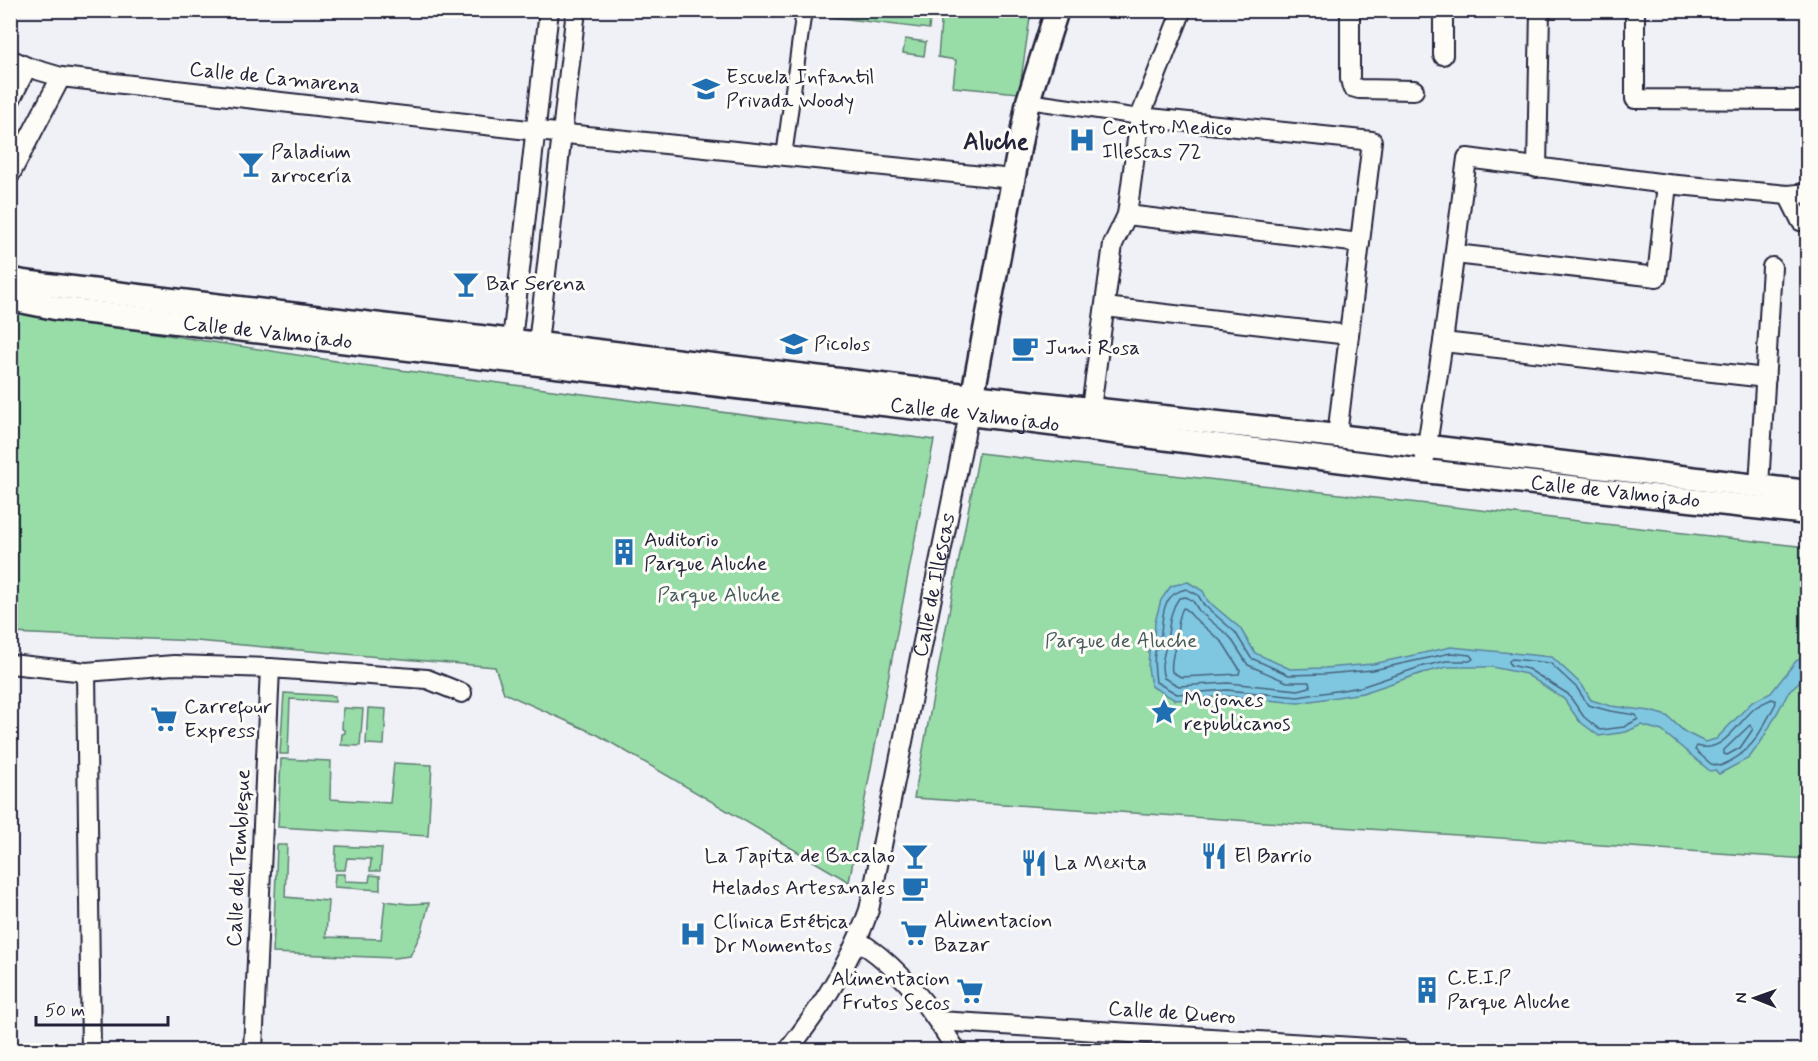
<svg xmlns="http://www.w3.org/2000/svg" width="1818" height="1061" font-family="Mynerve,sans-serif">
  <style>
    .green { fill: #98dca8; stroke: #5d7f72; stroke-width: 1.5 }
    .water { fill: #7fc6e0; stroke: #5a849e; stroke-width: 1.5 }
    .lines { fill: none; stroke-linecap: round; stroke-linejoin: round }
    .shore { stroke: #47647d; stroke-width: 1.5 }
    .pedestrian-casing { stroke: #22223b; stroke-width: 18 }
    .minor-casing { stroke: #22223b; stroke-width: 22 }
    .tertiary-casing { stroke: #22223b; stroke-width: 27 }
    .pedestrian { stroke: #fdfcf7; stroke-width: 14 }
    .minor { stroke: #fdfcf7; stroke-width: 18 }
    .tertiary { stroke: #fdfcf7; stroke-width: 22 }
    .labels { text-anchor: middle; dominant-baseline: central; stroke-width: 6; stroke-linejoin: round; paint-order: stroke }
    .poi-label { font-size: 21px; fill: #22223b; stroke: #fdfcf7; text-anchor: start }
    .street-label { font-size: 21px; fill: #22223b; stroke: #fdfcf7 }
    .park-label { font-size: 21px; fill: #455a5c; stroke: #fdfcf7 }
    .quarter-label { font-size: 24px; font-weight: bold; fill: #22223b; stroke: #fdfcf7 }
  </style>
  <rect width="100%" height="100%" fill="#f0f1f7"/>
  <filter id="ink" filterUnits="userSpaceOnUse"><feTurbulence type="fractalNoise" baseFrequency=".0167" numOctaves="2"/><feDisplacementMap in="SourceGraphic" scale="12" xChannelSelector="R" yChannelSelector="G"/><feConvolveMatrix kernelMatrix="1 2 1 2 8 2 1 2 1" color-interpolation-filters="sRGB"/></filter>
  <g filter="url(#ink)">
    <g class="green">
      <polygon points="815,11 931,10 931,11 929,29 815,15"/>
      <polygon points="942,11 1031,11 1019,93 953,87 956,60 938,57"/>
      <polygon points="905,39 926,42 924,56 903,53"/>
      <polygon points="11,311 362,365 934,440 849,882 598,735 504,693 495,667 196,641 11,633"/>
      <polygon points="979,453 1807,547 1807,859 914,798"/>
      <polygon points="284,693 335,696 335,702 290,699 288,754 280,754"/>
      <polygon points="343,708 363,709 360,746 341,745 342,734 345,733 345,730 342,729"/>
      <polygon points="368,708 386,709 384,745 366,744"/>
      <polygon points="281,759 331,761 330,799 390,803 394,763 432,765 428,836 278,827"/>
      <polygon points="277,845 287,845 285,897 328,901 326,937 381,939 385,901 409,904 429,903 422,931 410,956 394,958 273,953"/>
      <polygon points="336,846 382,848 380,871 370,871 371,859 347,858 345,870 335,870"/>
      <polygon points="335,874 345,874 345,881 369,882 370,875 380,876 380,890 334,887"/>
    </g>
    <polygon class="water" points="1188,582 1203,591 1208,601 1240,628 1255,653 1290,669 1325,668 1373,664 1451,647 1552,657 1582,685 1591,700 1611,706 1650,711 1667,716 1685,732 1705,742 1716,739 1752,702 1771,693 1796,661 1807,655 1807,675 1790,690 1762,740 1749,758 1719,774 1715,770 1710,771 1662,731 1641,725 1626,732 1599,736 1579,721 1564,699 1526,674 1492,667 1447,667 1422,673 1363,693 1298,703 1227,696 1175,700 1151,686 1148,668 1149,651 1154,639 1155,622 1161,600 1171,586"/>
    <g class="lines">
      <g class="shore">
        <path d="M1186,589L1198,595L1204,605L1235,632L1251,658L1289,675L1325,674L1373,670L1451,653L1470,655L1473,659L1470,661H1446L1420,667L1361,687L1298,697L1227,690L1177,694L1156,682C1155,673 1153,663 1155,653C1156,648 1159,644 1160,639C1164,618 1159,595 1186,589Z"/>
        <path d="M1186,597L1193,601L1199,611L1230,637L1248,665L1287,682H1309L1310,687L1298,690L1228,683L1179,686L1164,678C1159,664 1165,654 1167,640C1170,625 1169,612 1179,598Z"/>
        <path d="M1183,608L1186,609L1193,617L1223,643L1240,670L1239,674L1181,677L1172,672C1170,661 1174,653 1176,643C1178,631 1177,619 1183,608Z"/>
        <polygon points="1512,659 1550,663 1577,688 1588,705 1610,711 1636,715 1638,719 1624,727 1600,730 1584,717 1568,694 1528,669 1510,665 1509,661"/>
        <path d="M1772,699L1775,700L1776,703C1761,731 1752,754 1720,766L1711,764L1695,750L1697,746C1723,754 1737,723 1755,708C1760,704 1766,702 1772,699Z"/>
        <polygon points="1750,725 1753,729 1740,748 1727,755 1724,754 1724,750"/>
      </g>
      <defs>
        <g id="pedestrian">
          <polyline points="1028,101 1140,117"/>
          <polyline points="784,156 804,10"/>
        </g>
        <g id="minor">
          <polyline points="1350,10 1350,79 1352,87 1359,89 1414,90"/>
          <polyline points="1635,10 1635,99 1808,100"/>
          <polyline points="1443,55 1443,10"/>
          <polyline points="10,59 27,67 61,77 537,131 1013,179"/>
          <polyline points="10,101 27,67"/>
          <polyline points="1140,117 1372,141 1337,436"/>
          <polyline points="1537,168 1540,10"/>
          <polyline points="10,175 61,77"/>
          <polyline points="1788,195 1801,221 1808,220"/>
          <polyline points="1127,215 1360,243"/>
          <polyline points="1455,254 1657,277 1667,184"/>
          <polyline points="1105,307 1349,335"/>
          <polyline points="1443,342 1766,378"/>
          <polyline points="538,344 576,10"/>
          <polyline points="518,351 512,341 549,10"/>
          <polyline points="1091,408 1113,244 1127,215 1140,117 1182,10"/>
          <polyline points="1425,458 1443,342 1467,158 1667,184 1788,195 1808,193"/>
          <polyline points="1759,486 1772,267"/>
          <polyline points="10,664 86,672 174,665 270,668 427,679 462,693"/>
          <polyline points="86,672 91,1050"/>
          <path d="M857,940C899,966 931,1008 956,1050"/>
          <polyline points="939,1021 1402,1050"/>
          <polyline points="253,1050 270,668"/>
          <path id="s1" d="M788,1050C822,1007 851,962 869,910L969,414"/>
        </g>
        <g id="tertiary">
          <polyline points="10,279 23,282 973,396 1337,436 1808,492"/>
          <path id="s2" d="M10,299L55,308L969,414L1424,471L1808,513"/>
          <polyline points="970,410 1028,101 1057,10"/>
        </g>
      </defs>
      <use href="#pedestrian" class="pedestrian-casing"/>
      <use href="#minor" class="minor-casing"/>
      <use href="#tertiary" class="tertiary-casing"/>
      <use href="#pedestrian" class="pedestrian"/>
      <use href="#minor" class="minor"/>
      <use href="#tertiary" class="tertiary"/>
    </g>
  </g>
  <defs>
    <symbol id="school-bare" viewBox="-9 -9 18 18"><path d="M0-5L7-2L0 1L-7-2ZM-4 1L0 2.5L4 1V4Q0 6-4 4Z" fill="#1f6fb2" stroke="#fdfcf7" stroke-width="2.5" paint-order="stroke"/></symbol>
    <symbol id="hospital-bare" viewBox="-9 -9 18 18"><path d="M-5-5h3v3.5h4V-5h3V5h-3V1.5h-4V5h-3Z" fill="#1f6fb2" stroke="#fdfcf7" stroke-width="2.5" paint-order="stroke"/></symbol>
    <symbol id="bar-bare" viewBox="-9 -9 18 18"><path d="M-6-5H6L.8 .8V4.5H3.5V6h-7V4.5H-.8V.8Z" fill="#1f6fb2" stroke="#fdfcf7" stroke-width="2.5" paint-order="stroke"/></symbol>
    <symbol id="cafe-bare" viewBox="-9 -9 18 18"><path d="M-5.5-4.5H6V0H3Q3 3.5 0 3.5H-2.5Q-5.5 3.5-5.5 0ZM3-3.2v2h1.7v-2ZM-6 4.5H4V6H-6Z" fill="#1f6fb2" stroke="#fdfcf7" stroke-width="2.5" paint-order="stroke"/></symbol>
    <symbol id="building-bare" viewBox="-9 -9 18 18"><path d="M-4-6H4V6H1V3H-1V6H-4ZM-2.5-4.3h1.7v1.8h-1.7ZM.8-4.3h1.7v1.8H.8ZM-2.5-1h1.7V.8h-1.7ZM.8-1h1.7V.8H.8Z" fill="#1f6fb2" stroke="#fdfcf7" stroke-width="2.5" paint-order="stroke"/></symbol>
    <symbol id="sight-bare" viewBox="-9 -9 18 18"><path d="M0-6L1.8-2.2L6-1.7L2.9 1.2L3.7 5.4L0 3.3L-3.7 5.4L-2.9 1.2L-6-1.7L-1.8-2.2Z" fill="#1f6fb2" stroke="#fdfcf7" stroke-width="2.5" paint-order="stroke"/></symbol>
    <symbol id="supermarket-bare" viewBox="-9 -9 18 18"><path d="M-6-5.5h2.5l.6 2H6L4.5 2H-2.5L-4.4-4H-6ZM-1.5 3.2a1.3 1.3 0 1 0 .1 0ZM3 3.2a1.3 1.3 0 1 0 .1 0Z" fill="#1f6fb2" stroke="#fdfcf7" stroke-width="2.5" paint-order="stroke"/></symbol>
    <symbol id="restaurant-bare" viewBox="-9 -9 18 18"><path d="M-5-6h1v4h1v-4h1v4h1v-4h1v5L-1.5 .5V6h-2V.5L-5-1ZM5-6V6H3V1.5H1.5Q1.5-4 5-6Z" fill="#1f6fb2" stroke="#fdfcf7" stroke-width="2.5" paint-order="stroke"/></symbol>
  </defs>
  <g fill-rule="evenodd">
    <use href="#school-bare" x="687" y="70" width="38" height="38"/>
    <use href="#hospital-bare" x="1063" y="121" width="38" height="38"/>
    <use href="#bar-bare" x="232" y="145" width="38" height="38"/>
    <use href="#bar-bare" x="447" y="265" width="38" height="38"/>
    <use href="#school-bare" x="775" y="325" width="38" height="38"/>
    <use href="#cafe-bare" x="1006" y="329" width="38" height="38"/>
    <use href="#building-bare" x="605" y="533" width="38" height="38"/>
    <use href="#sight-bare" x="1145" y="693" width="38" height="38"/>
    <use href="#supermarket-bare" x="145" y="700" width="38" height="38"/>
    <use href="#bar-bare" x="896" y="837" width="38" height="38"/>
    <use href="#restaurant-bare" x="1195" y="837" width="38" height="38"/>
    <use href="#restaurant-bare" x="1015" y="844" width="38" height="38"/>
    <use href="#cafe-bare" x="896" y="869" width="38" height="38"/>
    <use href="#supermarket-bare" x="895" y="914" width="38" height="38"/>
    <use href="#hospital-bare" x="674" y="915" width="38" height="38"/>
    <use href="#building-bare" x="1408" y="971" width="38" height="38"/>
    <use href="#supermarket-bare" x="951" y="972" width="38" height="38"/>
  </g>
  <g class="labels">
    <g class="poi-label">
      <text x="726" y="77">Escuela Infantil<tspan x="726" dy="24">Privada Woody</tspan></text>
      <text x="1102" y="128">Centro Medico<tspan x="1102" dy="24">Illescas 72</tspan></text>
      <text x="271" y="152">Paladium<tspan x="271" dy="24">arrocería</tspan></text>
      <text x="486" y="284">Bar Serena</text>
      <text x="814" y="344">Picolos</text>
      <text x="1045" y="348">Jumi Rosa</text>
      <text x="644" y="540">Auditorio<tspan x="644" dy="24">Parque Aluche</tspan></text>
      <text x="1184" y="700">Mojones<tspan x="1184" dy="24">republicanos</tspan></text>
      <text x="184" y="707">Carrefour<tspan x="184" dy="24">Express</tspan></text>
      <text x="895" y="856" text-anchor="end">La Tapita de Bacalao</text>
      <text x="1234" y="856">El Barrio</text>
      <text x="1054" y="863">La Mexita</text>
      <text x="895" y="888" text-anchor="end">Helados Artesanales</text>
      <text x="934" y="921">Alimentacion<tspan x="934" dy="24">Bazar</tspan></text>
      <text x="713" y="922">Clínica Estética<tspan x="713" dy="24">Dr Momentos</tspan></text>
      <text x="1447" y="978">C.E.I.P<tspan x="1447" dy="24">Parque Aluche</tspan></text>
      <text x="950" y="979" text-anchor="end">Alimentacion<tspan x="950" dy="24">Frutos Secos</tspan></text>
    </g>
    <g class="street-label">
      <text transform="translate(275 78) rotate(6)">Calle de Camarena</text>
      <text stroke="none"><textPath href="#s2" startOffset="260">Calle de Valmojado</textPath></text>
      <text stroke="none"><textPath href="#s2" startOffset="972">Calle de Valmojado</textPath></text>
      <text stroke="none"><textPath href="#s2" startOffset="1617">Calle de Valmojado</textPath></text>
      <text stroke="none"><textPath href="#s1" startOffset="494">Calle de Illescas</textPath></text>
      <text transform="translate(239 858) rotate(-87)">Calle del Tembleque</text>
      <text transform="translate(1172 1013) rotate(4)">Calle de Quero</text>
    </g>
    <g class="park-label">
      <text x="719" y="595">Parque Aluche</text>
      <text x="1121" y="641">Parque de Aluche</text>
    </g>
    <g class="quarter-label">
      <text x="996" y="142">Aluche</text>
    </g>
  </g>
  <rect width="1818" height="1061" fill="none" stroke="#fdfcf7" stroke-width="36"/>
  <rect x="18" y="18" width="1782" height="1025" fill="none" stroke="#22223b" stroke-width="2" filter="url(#ink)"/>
  <g transform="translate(1755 998) rotate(271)" stroke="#fdfcf7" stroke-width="4.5" paint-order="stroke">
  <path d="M0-4.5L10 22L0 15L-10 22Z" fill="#22223b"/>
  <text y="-9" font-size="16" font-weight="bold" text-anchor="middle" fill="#22223b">N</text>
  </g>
  <path d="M36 1016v9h132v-9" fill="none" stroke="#22223b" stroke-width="3"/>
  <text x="45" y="1016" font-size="18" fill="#22223b" stroke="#fdfcf7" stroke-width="4.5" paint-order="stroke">50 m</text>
</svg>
